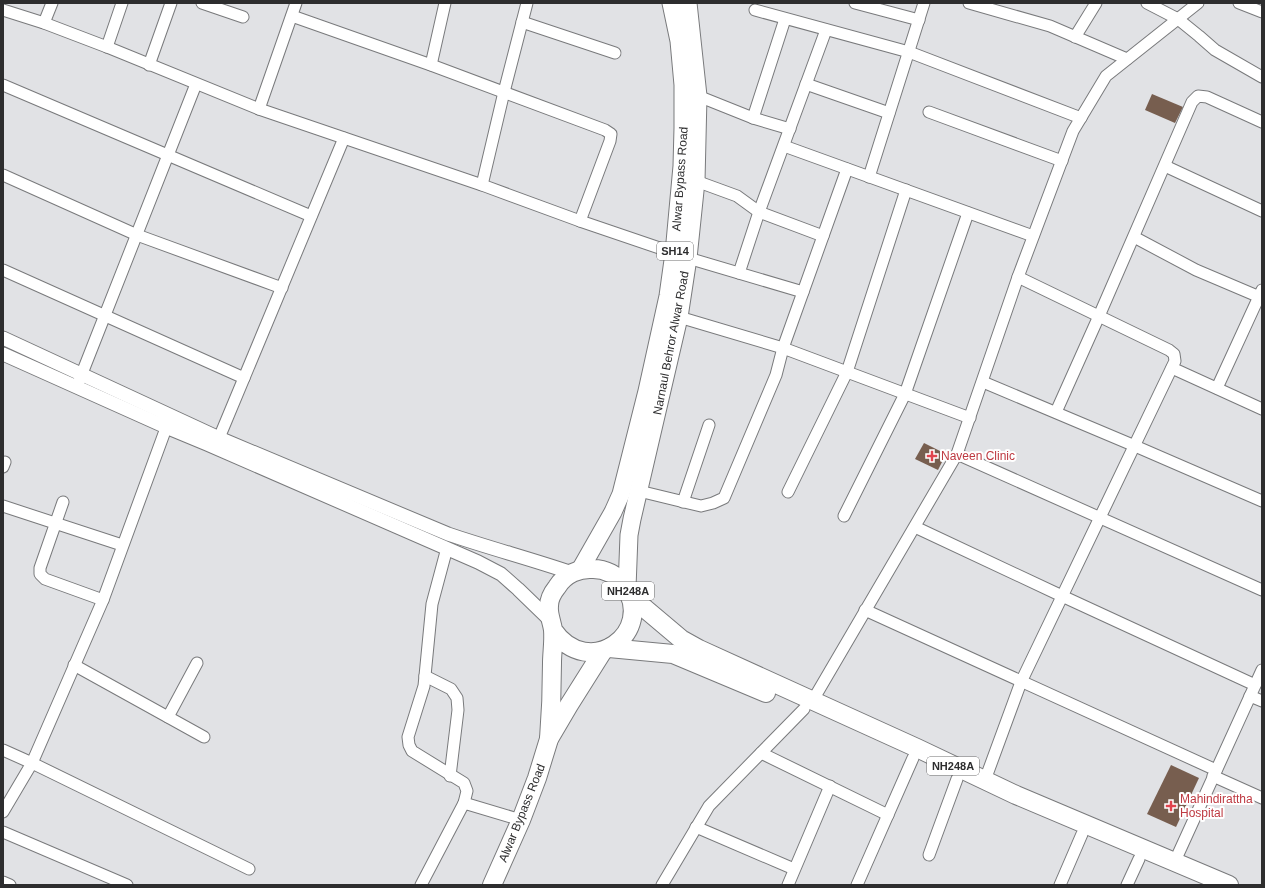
<svg xmlns="http://www.w3.org/2000/svg" width="1265" height="888" font-family="Helvetica,sans-serif">
  <style>
    .building { fill: #775e4f }
    .lines { fill: none; stroke-linecap: round; stroke-linejoin: round }
    .minor-casing { stroke: #797a7c; stroke-width: 13 }
    .tertiary-casing { stroke: #797a7c; stroke-width: 15 }
    .primary-casing { stroke: #797a7c; stroke-width: 19 }
    .trunk-casing { stroke: #797a7c; stroke-width: 20 }
    .minor { stroke: #fff; stroke-width: 11 }
    .tertiary { stroke: #fff; stroke-width: 13 }
    .primary { stroke: #fff; stroke-width: 17 }
    .trunk { stroke: #fff; stroke-width: 18 }
    .health-dot { fill: #e0444e; stroke: #fff; stroke-width: 1.5 }
    .labels { text-anchor: middle; dominant-baseline: central; stroke-width: 4; stroke-linejoin: round; paint-order: stroke }
    .shield { fill: #fff; stroke: #6c6c6d; stroke-width: 1 }
    .shield-label { font-size: 11px; font-weight: bold; fill: #2d2d2e }
    .street-label { font-size: 12px; fill: #2d2d2e; stroke: #fff }
    .health-label { font-size: 12px; fill: #be3a42; stroke: #fff; text-anchor: start }
  </style>
  <rect width="100%" height="100%" fill="#e1e2e5"/>
  <g class="building">
    <polygon points="1152,94 1183,107 1175,123 1145,110"/>
    <polygon points="924,443 946,454 938,470 915,459"/>
    <polygon points="1171,765 1199,778 1176,827 1147,814"/>
  </g>
  <g class="lines">
    <defs>
      <g id="minor">
        <polyline points="202,3 243,17"/>
        <polyline points="855,3 919,20"/>
        <polyline points="969,3 1050,26 1127,59"/>
        <polyline points="1147,3 1178,19 1199,36 1215,50 1262,77"/>
        <polyline points="1239,3 1262,12"/>
        <polyline points="3,10 44,23 107,47 259,109 482,185 580,221 674,253"/>
        <polyline points="755,10 909,52 1081,118"/>
        <polyline points="292,16 431,65 605,130 611,134 610,141 580,221"/>
        <polyline points="522,22 615,53"/>
        <polyline points="44,23 52,3"/>
        <polyline points="1075,37 1096,3"/>
        <polyline points="107,47 122,3"/>
        <polyline points="149,65 171,3"/>
        <polyline points="431,65 445,3"/>
        <polyline points="806,84 889,113"/>
        <polyline points="3,85 311,216"/>
        <polyline points="698,96 753,118 790,129"/>
        <polyline points="259,109 296,3"/>
        <polyline points="929,112 1062,161"/>
        <polyline points="753,118 785,19"/>
        <polyline points="784,146 1033,236"/>
        <polyline points="1165,166 1262,211"/>
        <polyline points="3,175 137,235 282,288"/>
        <polyline points="869,177 924,3"/>
        <polyline points="696,181 737,196 759,212 823,236"/>
        <polyline points="482,185 504,92 527,3"/>
        <polyline points="1134,237 1196,270 1262,298"/>
        <polyline points="688,258 803,292"/>
        <polyline points="3,270 244,378"/>
        <polyline points="739,273 759,212 826,30"/>
        <polyline points="679,317 783,348 970,418"/>
        <polyline points="1172,368 1262,409"/>
        <polyline points="79,381 196,84"/>
        <polyline points="983,382 1135,446 1262,501"/>
        <polyline points="1217,388 1262,290"/>
        <polyline points="1056,412 1099,316 1192,102 1198,96 1207,97 1262,122"/>
        <polyline points="219,438 344,138"/>
        <polyline points="957,454 1262,590"/>
        <polyline points="3,467 5,462"/>
        <polyline points="639,491 701,506 713,503 724,498 776,375 783,348 847,169"/>
        <polyline points="788,492 847,372 906,190"/>
        <polyline points="63,502 40,568 40,574 45,579 103,600"/>
        <polyline points="683,502 709,425"/>
        <polyline points="3,506 122,545"/>
        <polyline points="844,516 905,394 968,213"/>
        <polyline points="915,527 1062,596 1255,685"/>
        <polyline points="447,548 432,604 424,686 408,737 409,745 412,751 464,783 467,791 464,803"/>
        <polyline points="865,610 1216,770"/>
        <polyline points="74,665 204,737"/>
        <polyline points="425,676 451,689 457,698 458,710 450,776"/>
        <polyline points="1250,696 1262,701"/>
        <polyline points="813,700 957,454 1018,277 1073,131 1106,76 1198,3"/>
        <polyline points="168,717 197,663"/>
        <polyline points="3,750 32,763 249,869"/>
        <polyline points="761,753 888,815"/>
        <polyline points="1213,776 1262,798"/>
        <polyline points="985,780 1021,682 1175,361 1174,354 1169,350 1018,277"/>
        <polyline points="3,812 32,763 103,600 169,420"/>
        <polyline points="696,827 794,869"/>
        <polyline points="3,832 127,885"/>
        <polyline points="929,855 957,779"/>
        <polyline points="1175,861 1262,670"/>
        <polyline points="3,882 10,885"/>
        <polyline points="421,885 464,803 521,820"/>
        <polyline points="662,885 709,806 804,709"/>
        <polyline points="788,885 830,786"/>
        <polyline points="857,885 913,758"/>
        <polyline points="1060,885 1082,834"/>
        <polyline points="1127,885 1139,859"/>
      </g>
      <g id="tertiary">
        <path d="M3,338L219,438L448,534C489,548 531,559 572,573"/>
        <polyline points="3,354 166,427 207,444 478,562 501,574 518,589 550,620"/>
      </g>
      <g id="primary">
        <polyline points="580,570 613,512 621,494 647,391 668,296 674,253 682,166 683,128 683,85 679,41 671,3"/>
        <polyline points="627,588 629,535 632,519 679,317 688,258 696,181 698,96 688,3"/>
      </g>
      <g id="trunk">
        <polyline points="630,596 681,639 699,649 917,748 1016,795 1229,885"/>
        <polyline points="609,648 673,654 766,693"/>
        <path d="M549,739C551,714 552,689 552,663C552,653 554,641 553,630C552,622 548,614 549,606C549,599 553,592 557,587C565,574 579,568 593,569C605,569 618,575 624,585C657,632 589,682 553,630"/>
        <polyline points="492,885 521,820 537,778 549,739 569,705 603,651"/>
      </g>
    </defs>
    <use href="#minor" class="minor-casing"/>
    <use href="#tertiary" class="tertiary-casing"/>
    <use href="#primary" class="primary-casing"/>
    <use href="#trunk" class="trunk-casing"/>
    <use href="#minor" class="minor"/>
    <use href="#tertiary" class="tertiary"/>
    <use href="#primary" class="primary"/>
    <use href="#trunk" class="trunk"/>
  </g>
  <g class="health-dot">
    <path d="M930 450h4v4h4v4h-4v4h-4v-4h-4v-4h4z"/>
    <path d="M1169 800h4v4h4v4h-4v4h-4v-4h-4v-4h4z"/>
  </g>
  <g class="labels">
    <g class="shield">
      <rect x="657" y="242" width="36" height="18" rx="3"/>
      <rect x="602" y="582" width="52" height="18" rx="3"/>
      <rect x="927" y="757" width="52" height="18" rx="3"/>
    </g>
    <g class="shield-label">
      <text x="675" y="251">SH14</text>
      <text x="628" y="591">NH248A</text>
      <text x="953" y="766">NH248A</text>
    </g>
    <g class="street-label">
      <text transform="translate(680 179) rotate(-86)">Alwar Bypass Road</text>
      <text transform="translate(671 343) rotate(-79)">Narnaul Behror Alwar Road</text>
      <text transform="translate(522 813) rotate(-68)">Alwar Bypass Road</text>
    </g>
    <g class="health-label">
      <text x="941" y="456">Naveen Clinic</text>
      <text x="1180" y="799">Mahindirattha<tspan x="1180" dy="14">Hospital</tspan></text>
    </g>
  </g>
  <rect width="1265" height="888" fill="none" stroke="#2d2d2e" stroke-width="8"/>
</svg>
